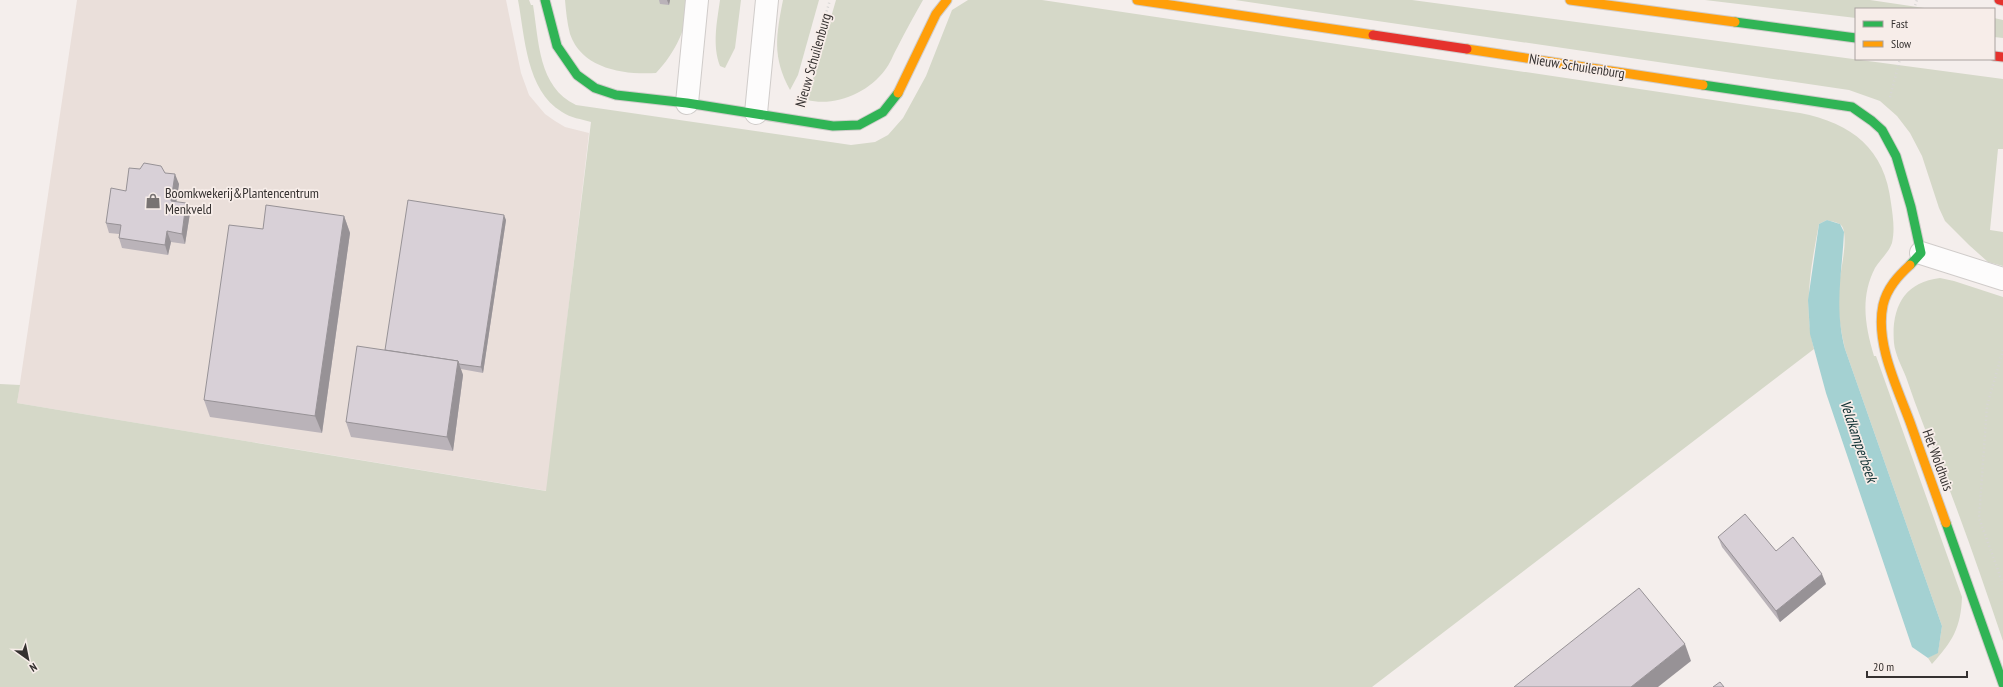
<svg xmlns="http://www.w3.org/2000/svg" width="2003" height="687" font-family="'PT Sans Narrow',sans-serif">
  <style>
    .built { fill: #eadfda }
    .green { fill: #d5d8c8 }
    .water { fill: #a4d1d2 }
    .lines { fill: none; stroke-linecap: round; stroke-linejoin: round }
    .street-casing { stroke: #d0ccca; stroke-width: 24 }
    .fast-casing { stroke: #d0ccca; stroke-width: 11 }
    .slow-casing { stroke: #d0ccca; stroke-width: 11 }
    .jam-casing { stroke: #d0ccca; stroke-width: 11 }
    .path { stroke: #d7d5d4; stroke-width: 2.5; stroke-dasharray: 1 3; stroke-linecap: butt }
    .street { stroke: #fdfcfc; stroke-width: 22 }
    .fast { stroke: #30b455; stroke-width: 9 }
    .slow { stroke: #ff9f0a; stroke-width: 9 }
    .jam { stroke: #e5322d; stroke-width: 9 }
    .wall { fill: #bab3b9 }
    .shaded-wall { fill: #979296 }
    .building { fill: #d8d0d7; stroke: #979296 }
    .labels { text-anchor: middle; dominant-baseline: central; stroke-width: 3.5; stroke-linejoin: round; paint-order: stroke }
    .street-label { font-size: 14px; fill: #353130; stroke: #f7ede9 }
    .poi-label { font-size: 14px; fill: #353130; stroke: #f7ede9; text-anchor: start }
    .water-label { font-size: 15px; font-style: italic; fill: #0e3032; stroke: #f7ede9 }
  </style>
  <rect width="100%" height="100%" fill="#f4eeec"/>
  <polygon class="built" points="77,0 506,0 521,73 529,95 545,114 555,121 565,127 589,133 547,491 17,403"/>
  <g class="green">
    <path d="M518,0H529L531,5H533C539,41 538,87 576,105L851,145L875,142L888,135L903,118L926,76L952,10L968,0H1042L1800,113C1852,123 1885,149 1891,203C1893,217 1895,230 1892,243C1889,252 1880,260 1875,268C1860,297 1865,326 1874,356H1876L1962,597C1961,628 1952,642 1932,664L1928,658L1938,652L1942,626L1845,349C1840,328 1837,308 1839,287C1840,271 1848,243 1843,228C1841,222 1832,222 1827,220L1819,224C1811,265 1803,308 1814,349L1372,687H0V384L20,385L17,403L546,491L591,122C581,119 571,118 562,112C526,90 525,37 518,0Z"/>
    <path d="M565,0H690C686,29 676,52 656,73C624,75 582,69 570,34C567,23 566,11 565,0Z"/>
    <path d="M720,0H741L735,48L725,68L720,66C712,45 717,22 720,0Z"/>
    <path d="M783,0H819L798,75L790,90C772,57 776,36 783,0Z"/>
    <path d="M836,0H923C914,16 905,32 897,48C893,55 890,64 885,70C868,93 835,107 807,100Z"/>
    <polygon points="1235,0 1412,0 2003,79 2003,149 1998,149 1990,230 2003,232 2003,266 1988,262 1969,245 1945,221 1939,208 1922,156 1910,133 1897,116 1880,101 1849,90"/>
    <polygon points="1705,0 1870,0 1931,9 1856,9 1856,18"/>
    <polygon points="1994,18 2003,20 2003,38 1994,37"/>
    <path d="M1940,278L1954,281L2003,297V641C1984,585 1965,529 1943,473C1930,442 1917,410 1906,377C1902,367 1895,354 1894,343C1891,308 1904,282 1940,278Z"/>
  </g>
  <path class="water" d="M1827,220L1840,224L1844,232C1842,274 1834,307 1845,349L1942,626L1938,653L1928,658L1912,647L1826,393L1810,334L1808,300L1819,224Z"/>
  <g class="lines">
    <defs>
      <g id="street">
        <polyline points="687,103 697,0"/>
        <polyline points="756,113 767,0"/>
        <polyline points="1921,253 2003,279"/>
      </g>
      <g id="fast">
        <polyline points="545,0 557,46 577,75 595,88 616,95 687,103 833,126 859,125 883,112 898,93"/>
        <polyline points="1735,22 1856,38"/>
        <polyline points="1703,85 1852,107 1872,121 1882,130 1896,156 1911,207 1921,253 1910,265"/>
        <polyline points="1946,523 2003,684"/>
      </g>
      <g id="slow">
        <polyline points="1137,0 1373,35"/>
        <polyline points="1570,0 1735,22"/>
        <polyline points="1467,49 1703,85"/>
        <polyline points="898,93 936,14 947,0"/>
        <path d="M1910,265C1898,276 1887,288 1883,305C1875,343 1897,387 1910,422C1922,456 1934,489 1946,523"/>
      </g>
      <g id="jam">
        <polyline points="1999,0 2003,1"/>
        <polyline points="1373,35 1467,49"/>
        <polyline points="1994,56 2003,57"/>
      </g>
    </defs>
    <use href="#street" class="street-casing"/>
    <use href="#fast" class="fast-casing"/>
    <use href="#slow" class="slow-casing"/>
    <use href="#jam" class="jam-casing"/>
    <g class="path">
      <polyline points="1914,9 1917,0"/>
      <polyline points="803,92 830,0"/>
      <polyline points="1890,97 1900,59"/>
      <polyline points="2003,350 1987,406 1979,518 2003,584"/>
    </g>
    <use href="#street" class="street"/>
    <use href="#fast" class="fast"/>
    <use href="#slow" class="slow"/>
    <use href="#jam" class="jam"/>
  </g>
  <g class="wall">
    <polygon points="659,0 670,0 669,5 660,4"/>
    <polygon points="165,173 179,184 176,202 190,213 185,244 171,242 168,255 122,248 119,238 119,234 109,233 106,223 126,191"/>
    <polygon points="344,216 350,233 322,433 210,417 204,400 263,229"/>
    <polygon points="506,220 483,373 461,369 463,375 453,451 351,437 346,422 385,350"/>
    <polygon points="1718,537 1776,551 1826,584 1780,622 1722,547"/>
  </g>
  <g class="shaded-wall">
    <polygon points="667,0 670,0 669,5"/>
    <polygon points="175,174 179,184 175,211 171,201"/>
    <polygon points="186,203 190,213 185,244 182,234"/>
    <polygon points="504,215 506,220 483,373 481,367"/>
    <polygon points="344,216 350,233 322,433 315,416"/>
    <polygon points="167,231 171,242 168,255 165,245"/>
    <polygon points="458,361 463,375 453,451 447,437"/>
    <polygon points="1822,574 1826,584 1780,622 1776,611"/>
    <polygon points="1685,644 1691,661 1658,687 1631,687"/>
  </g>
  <g class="building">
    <polygon points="144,163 161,166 165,173 175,174 171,201 186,203 182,234 167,231 165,245 119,238 121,225 106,223 111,188 126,191 129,168 140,169"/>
    <polygon points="408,200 504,215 481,367 459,364 458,361 385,350"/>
    <polygon points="266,205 344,216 315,416 204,400 229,225 263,229"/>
    <polygon points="357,346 458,361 447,437 346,422"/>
    <polygon points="1745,514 1776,551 1793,537 1822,574 1776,611 1718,537"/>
    <polygon points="1639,588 1685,644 1631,687 1514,687"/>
    <polygon points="1720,682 1724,687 1713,687"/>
  </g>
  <defs>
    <symbol id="shop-bare" viewBox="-9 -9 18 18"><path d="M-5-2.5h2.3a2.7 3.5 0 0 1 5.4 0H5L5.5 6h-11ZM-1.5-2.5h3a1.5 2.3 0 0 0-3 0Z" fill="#787372" stroke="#f7ede9" stroke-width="2.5" paint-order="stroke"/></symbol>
  </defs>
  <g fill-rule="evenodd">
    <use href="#shop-bare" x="142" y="190" width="22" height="22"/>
  </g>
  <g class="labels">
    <g class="street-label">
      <text transform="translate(813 60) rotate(-74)">Nieuw Schuilenburg</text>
      <text transform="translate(1577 66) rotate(9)">Nieuw Schuilenburg</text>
      <text transform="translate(1938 460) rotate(70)">Het Woldhuis</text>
    </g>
    <g class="poi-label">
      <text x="165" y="193">Boomkwekerij&amp;Plantencentrum<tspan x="165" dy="16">Menkveld</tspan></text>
    </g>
    <g class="water-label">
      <text transform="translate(1859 441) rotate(71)">Veldkamperbeek</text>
    </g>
  </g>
  <rect x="1855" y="8" width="140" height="52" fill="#f7ede9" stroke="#a9a29f"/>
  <rect x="1863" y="21" width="20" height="6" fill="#30b455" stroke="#a9a29f"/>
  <text x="1891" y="28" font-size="12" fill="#353130">Fast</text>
  <rect x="1863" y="41" width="20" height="6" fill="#ff9f0a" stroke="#a9a29f"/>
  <text x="1891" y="48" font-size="12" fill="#353130">Slow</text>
  <g transform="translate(28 659) rotate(147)" stroke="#f7ede9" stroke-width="3" paint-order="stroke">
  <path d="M0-3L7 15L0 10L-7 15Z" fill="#353130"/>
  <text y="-6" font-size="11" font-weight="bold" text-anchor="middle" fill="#353130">N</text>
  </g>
  <path d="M1867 671v6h100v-6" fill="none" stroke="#353130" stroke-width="2"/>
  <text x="1873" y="671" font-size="12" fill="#353130" stroke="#f7ede9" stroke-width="3" paint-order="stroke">20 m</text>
</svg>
